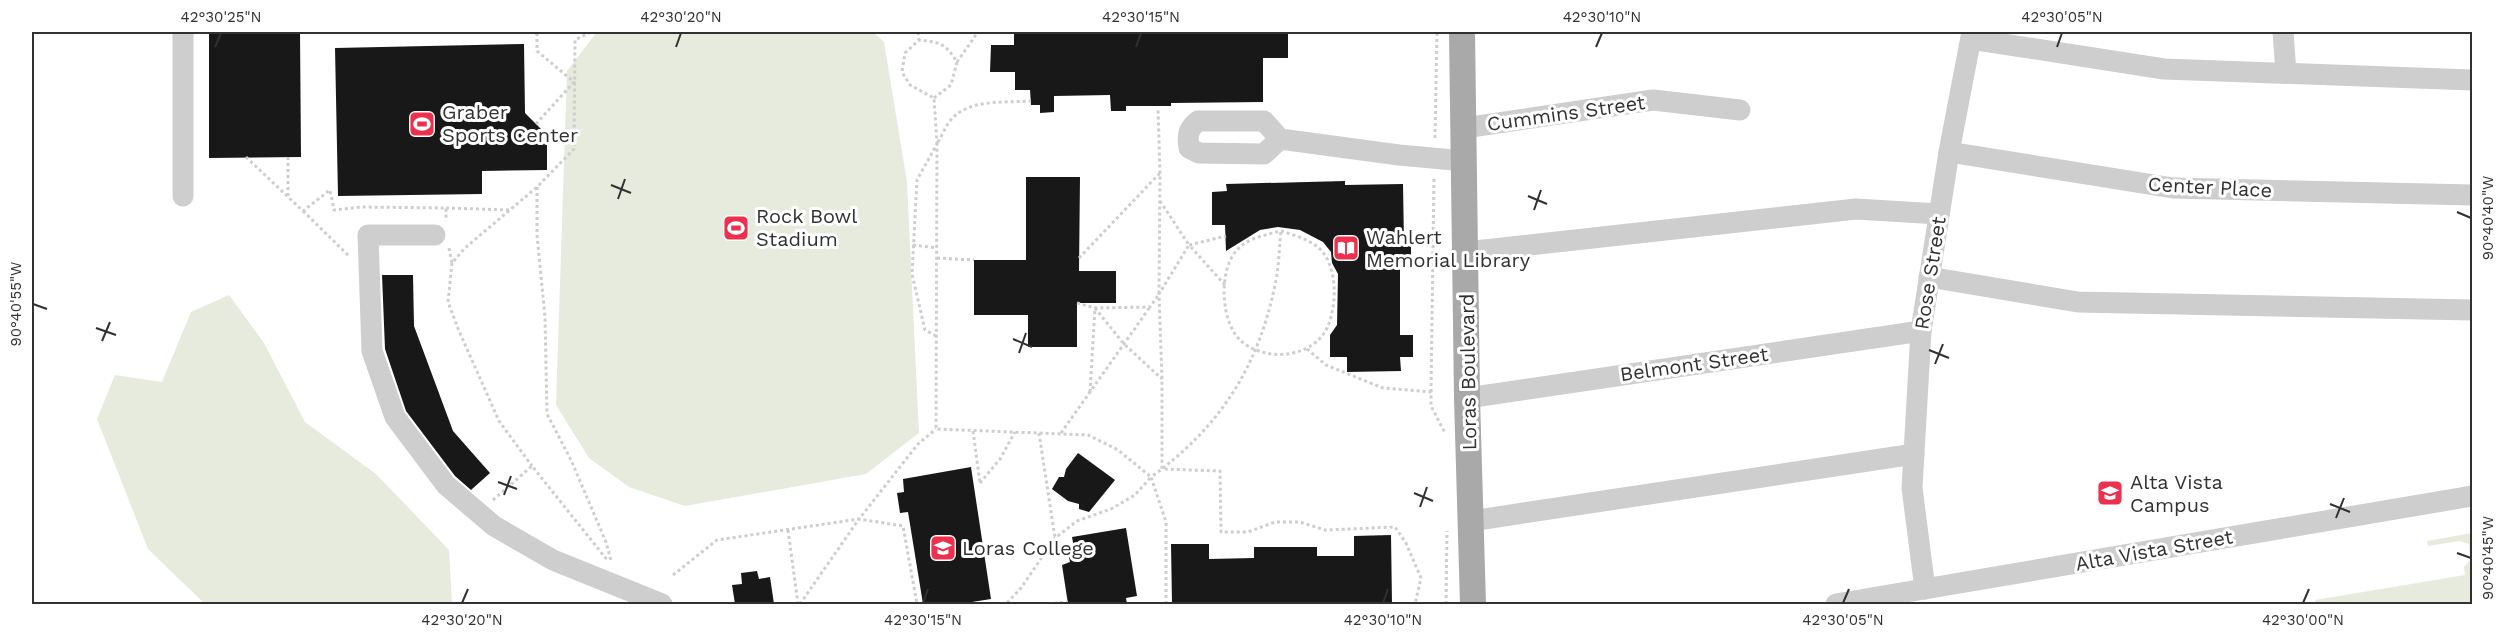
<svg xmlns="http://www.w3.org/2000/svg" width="2504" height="636" font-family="'Work Sans',sans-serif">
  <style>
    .green { fill: #e6ebdd }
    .building { fill: #181818 }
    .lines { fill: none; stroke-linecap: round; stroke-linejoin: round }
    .path { stroke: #cecece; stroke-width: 3; stroke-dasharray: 3 3; stroke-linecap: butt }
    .minor { stroke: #cecece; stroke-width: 21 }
    .major { stroke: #a9a9a9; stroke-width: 26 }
    .ticks { fill: none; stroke: #313131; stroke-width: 2 }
    .labels { text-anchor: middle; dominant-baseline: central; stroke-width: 6; stroke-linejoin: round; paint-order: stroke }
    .poi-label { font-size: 20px; fill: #313131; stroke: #fff; text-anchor: start }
    .street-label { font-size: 20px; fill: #313131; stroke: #fff }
    .neatline { fill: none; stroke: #313131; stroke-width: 2 }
    .ticks-label { font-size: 15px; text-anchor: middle; fill: #313131 }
  </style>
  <rect width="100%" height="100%" fill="#fff"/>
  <g class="green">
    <polygon points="597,32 873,32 884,42 907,182 919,433 866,474 685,506 629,487 589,458 556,405 567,71"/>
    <polygon points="229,295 264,343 305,422 376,474 449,550 452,604 205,604 148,549 97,419 115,375 162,382 191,312"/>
    <polygon points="2472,533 2472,604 2316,604 2315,600 2465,575 2464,567 2470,560 2469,544 2460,541 2428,546 2427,541"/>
  </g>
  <g class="building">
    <polygon points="209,32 300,32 301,157 209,158"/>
    <polygon points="1014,32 1288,32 1288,58 1263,58 1263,102 1171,103 1171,106 1126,106 1126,111 1111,111 1110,95 1054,96 1054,112 1040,113 1040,105 1031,105 1030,90 1015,90 1015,72 990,72 991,45 1014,45"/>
    <polygon points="524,44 525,113 547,135 547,170 482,171 482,194 338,196 335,48"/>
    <polygon points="1026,177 1080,177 1079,271 1116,271 1116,303 1077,303 1077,347 1028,347 1028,315 974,315 974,260 1026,260"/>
    <polygon points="1345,181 1345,185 1403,184 1404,243 1411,243 1411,262 1400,262 1400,335 1413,335 1413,357 1400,357 1401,371 1347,372 1347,357 1330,357 1330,335 1337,325 1338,274 1332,263 1331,252 1323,242 1300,230 1278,227 1260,230 1226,251 1225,225 1212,225 1212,192 1227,191 1226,184"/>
    <polygon points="382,275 413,275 414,326 453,431 490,473 471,490 455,476 406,411 385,349"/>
    <polygon points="1078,453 1115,480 1089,512 1079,509 1079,504 1068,501 1052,489 1059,477 1064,477 1066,469"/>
    <polygon points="971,467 991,599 972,602 973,604 923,604 908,512 900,513 897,493 904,492 903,479"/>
    <polygon points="1126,528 1137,596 1126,598 1127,604 1068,604 1062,565 1070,562 1068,553 1075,553 1072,537"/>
    <polygon points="1391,535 1392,604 1172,604 1171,544 1209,544 1209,559 1254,558 1254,547 1317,547 1317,556 1354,556 1354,536"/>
    <polygon points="757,571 759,579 770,577 774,604 735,604 732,585 742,584 741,573"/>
  </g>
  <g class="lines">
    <g class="path">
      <polyline points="918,32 919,40"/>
      <polyline points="957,62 978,32"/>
      <path d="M934,98L951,85L957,62C946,44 940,42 919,40L905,53L902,72L910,85L934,98L937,144"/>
      <polyline points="536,124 574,82 537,51 537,32"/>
      <polyline points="1435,138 1437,32"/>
      <path d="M938,142C942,136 945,127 950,121C968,98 1005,103 1031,101"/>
      <polyline points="246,157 303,211 330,190 334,210 361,207 446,208 446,221"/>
      <polyline points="537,187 537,235 545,317 547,414 571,460 606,542 611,561"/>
      <polyline points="288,196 288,157"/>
      <polyline points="1160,201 1189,245 1159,294 1162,379 1162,469 1220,471 1221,532 1248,532 1275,522 1300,522 1325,530 1395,527 1406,543 1421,578 1415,604"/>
      <polyline points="446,208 510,210"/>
      <polyline points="303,211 349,256"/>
      <path d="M1281,231C1294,235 1308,239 1319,248C1338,266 1337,304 1328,326C1314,358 1267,363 1241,341C1221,323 1218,272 1236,251C1247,238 1265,235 1281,231Z"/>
      <polyline points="913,245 937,248"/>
      <polyline points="449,248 452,263 465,248 537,187 574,149 575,40 591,32"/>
      <polyline points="937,258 974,260"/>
      <polyline points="1079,258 1160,173"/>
      <polyline points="452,263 448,302 459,331 499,421 532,466"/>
      <polyline points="1225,285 1189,245 1226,236"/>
      <polyline points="1077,303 1095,308 1150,307 1159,294 1160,173 1158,109"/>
      <polyline points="936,336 925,330 912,274 917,180 937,144 936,429 1088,435 1118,450 1151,477 1135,495 1111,509 1077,521 1055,538 1021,588 1006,604"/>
      <polyline points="1307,349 1326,365 1383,388 1431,392 1431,406 1445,433"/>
      <polyline points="1090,392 1095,308 1124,344 1162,379"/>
      <polyline points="1431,392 1434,177"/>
      <polyline points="973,431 980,483"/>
      <polyline points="1039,433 1055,538"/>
      <polyline points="1061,433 1150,307"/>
      <polyline points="980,483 1000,459 1015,432"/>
      <polyline points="493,500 532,466 608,561"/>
      <polyline points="788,530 798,604"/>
      <polyline points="673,575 717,540 859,519 918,444 936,429"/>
      <polyline points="800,604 859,519 903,526 917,604"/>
      <polyline points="1048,604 1068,602"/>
      <path d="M1166,604V522L1151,477C1219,428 1258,368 1275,285C1279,268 1279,249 1281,231"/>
      <polyline points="1446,604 1447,531"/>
    </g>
    <g class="minor">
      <polyline points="183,32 183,196"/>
      <polyline points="2283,32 2286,73"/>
      <polyline points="1971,39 2164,69 2472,80"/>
      <polyline points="1464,128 1653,100 1740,110"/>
      <path d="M1280,139L1264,121H1198C1188,129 1187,135 1189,148L1199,153L1264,154L1280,139L1399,155L1465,161"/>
      <polyline points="1949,152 2173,188 2472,195"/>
      <polyline points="435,235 368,235 372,351 395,417 446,485 494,526 553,560 662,604"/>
      <polyline points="1466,252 1856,209 1939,214"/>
      <polyline points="1929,277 2078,302 2472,310"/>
      <polyline points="1467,398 1921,331"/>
      <polyline points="1471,521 1914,454"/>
      <polyline points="1925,589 1912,488 1921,331 1949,152 1972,32"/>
      <polyline points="1836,604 2472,496"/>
    </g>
    <polyline class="major" points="1462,32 1467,398 1473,604"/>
  </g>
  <path class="ticks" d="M215,47L221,33M676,47L681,33M1136,47L1141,33M1596,47L1602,33M2057,47L2062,33M611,185L631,193M1528,196L1547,204M618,199L625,179M1534,210L1541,190M2457,212L2471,218M33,304L47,309M96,328L116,335M1013,339L1032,347M102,341L110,322M1929,350L1949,358M1019,353L1026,333M1935,364L1943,344M498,482L517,489M1414,493L1433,501M504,495L511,476M2330,504L2350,512M1420,507L1427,487M2336,518L2344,498M2457,553L2471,558M462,603L468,589M923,603L928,589M1383,603L1388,589M1843,603L1849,589M2303,603L2309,589"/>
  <defs>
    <symbol id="stadium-square" viewBox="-11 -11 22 22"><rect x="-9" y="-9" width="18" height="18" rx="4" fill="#eb314e" stroke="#fff"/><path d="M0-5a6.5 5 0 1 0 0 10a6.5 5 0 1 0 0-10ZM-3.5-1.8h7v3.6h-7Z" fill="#fff"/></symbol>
    <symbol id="library-square" viewBox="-11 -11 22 22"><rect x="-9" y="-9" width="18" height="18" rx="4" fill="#eb314e" stroke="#fff"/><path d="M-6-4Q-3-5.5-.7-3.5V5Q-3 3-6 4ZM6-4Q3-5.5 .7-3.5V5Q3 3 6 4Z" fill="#fff"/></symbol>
    <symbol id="school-square" viewBox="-11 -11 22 22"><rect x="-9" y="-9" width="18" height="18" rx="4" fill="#eb314e" stroke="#fff"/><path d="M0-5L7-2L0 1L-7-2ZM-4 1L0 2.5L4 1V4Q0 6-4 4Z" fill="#fff"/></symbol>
    <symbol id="university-square" viewBox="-11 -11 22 22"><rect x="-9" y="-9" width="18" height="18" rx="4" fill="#eb314e" stroke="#fff"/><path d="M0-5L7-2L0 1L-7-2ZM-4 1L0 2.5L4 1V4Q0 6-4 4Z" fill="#fff"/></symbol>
  </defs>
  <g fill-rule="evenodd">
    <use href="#stadium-square" x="407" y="109" width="30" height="30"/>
    <use href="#stadium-square" x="721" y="213" width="30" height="30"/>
    <use href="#library-square" x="1331" y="233" width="30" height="30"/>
    <use href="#school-square" x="2095" y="478" width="30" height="30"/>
    <use href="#university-square" x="928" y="533" width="30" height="30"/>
  </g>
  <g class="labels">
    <g class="poi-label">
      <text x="442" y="112">Graber<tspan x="442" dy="23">Sports Center</tspan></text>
      <text x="756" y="216">Rock Bowl<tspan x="756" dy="23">Stadium</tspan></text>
      <text x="1366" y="237">Wahlert<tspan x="1366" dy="23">Memorial Library</tspan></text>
      <text x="2130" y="482">Alta Vista<tspan x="2130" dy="23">Campus</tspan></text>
      <text x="962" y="548">Loras College</text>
    </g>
    <g class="street-label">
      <text transform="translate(1566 113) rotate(-8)">Cummins Street</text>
      <text transform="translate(2210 187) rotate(3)">Center Place</text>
      <text transform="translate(1930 273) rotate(-81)">Rose Street</text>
      <text transform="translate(1694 364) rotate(-8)">Belmont Street</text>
      <text transform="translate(1468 372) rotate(-91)">Loras Boulevard</text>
      <text transform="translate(2154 550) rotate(-10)">Alta Vista Street</text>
    </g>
  </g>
  <rect width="2504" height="636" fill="none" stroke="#ffffff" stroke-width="66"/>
  <rect x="33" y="33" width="2438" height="570" class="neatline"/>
  <g class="ticks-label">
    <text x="221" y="22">42°30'25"N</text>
    <text x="681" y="22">42°30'20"N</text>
    <text x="1141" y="22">42°30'15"N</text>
    <text x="1602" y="22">42°30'10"N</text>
    <text x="2062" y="22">42°30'05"N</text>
    <text transform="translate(2488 218) rotate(-90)" y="5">90°40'40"W</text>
    <text transform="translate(16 304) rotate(-90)" y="5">90°40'55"W</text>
    <text transform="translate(2488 558) rotate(-90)" y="5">90°40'45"W</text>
    <text x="462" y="625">42°30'20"N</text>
    <text x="923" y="625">42°30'15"N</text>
    <text x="1383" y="625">42°30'10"N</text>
    <text x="1843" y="625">42°30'05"N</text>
    <text x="2303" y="625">42°30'00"N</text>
  </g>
</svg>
